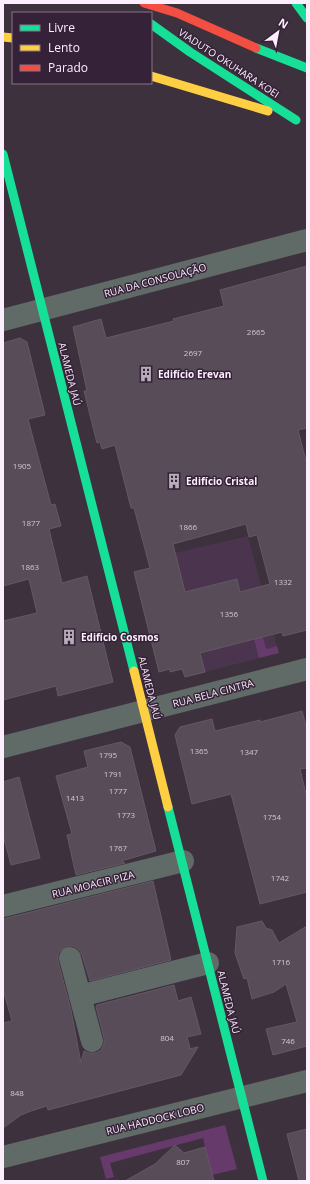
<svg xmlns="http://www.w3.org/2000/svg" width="310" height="1184" font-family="'Open Sans',sans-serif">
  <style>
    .built { fill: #4b344e }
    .green { fill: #673a6c }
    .building { fill: #574c57; stroke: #635864; fill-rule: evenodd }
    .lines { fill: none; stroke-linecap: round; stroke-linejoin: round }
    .street { stroke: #606a67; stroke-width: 22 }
    .fast { stroke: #16e098; stroke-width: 9 }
    .slow { stroke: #ffcf43; stroke-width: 9 }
    .jam { stroke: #f24e42; stroke-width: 9 }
    .labels { text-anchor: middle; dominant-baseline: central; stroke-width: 3; stroke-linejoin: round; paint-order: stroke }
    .number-label { font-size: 8px; fill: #d3c6d4 }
    .street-label { font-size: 10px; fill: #fceefd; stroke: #362238 }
    .poi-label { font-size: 10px; font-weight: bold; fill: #fceefd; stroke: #362238; text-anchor: start }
  </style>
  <rect width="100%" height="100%" fill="#3d313e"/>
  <polygon class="built" points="248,536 279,653 205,672 175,553"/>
  <g class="green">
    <polygon points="259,622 266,649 277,646 279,653 259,658 250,624"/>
    <polygon points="225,1125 237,1169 212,1175 203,1138 110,1163 114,1177 106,1179 100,1157"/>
  </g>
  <g class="building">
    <path d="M307,266V428L298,430L307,465V630L283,636L282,632L200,653L205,672L185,677L182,669L170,672V669L159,672L134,572L150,568L134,508H131L115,445L102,449L100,442L97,443L84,391H87L73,327L101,319L106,338L174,321L173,319L224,306L220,290ZM246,524L249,537L257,535L270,584L240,592L237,579L185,592L173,544Z"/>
    <polygon points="20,338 27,342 45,415 28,419 51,505 55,504 61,526 49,529 62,583 87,576 113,682 58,696 56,686 3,700 3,621 37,613 29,579 3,586 3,343"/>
    <polygon points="302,711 307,729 307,768 300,769 307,798 307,892 260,904 231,794 192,804 175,735 180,727 212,719 215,731 260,720 260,722"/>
    <polygon points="121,742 130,747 156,851 121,861 125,863 76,875 67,835 72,834 56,776 88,767 84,751"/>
    <polygon points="19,777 40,858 11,865 3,835 3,782"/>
    <polygon points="153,881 171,960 90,981 82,955 79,949 73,946 67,946 62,949 58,954 58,961 71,1010 81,1063 84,1051 89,1053 96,1053 101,1050 104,1044 104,1038 96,1007 97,1005 174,985 178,1001 191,997 201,1034 187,1037 190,1048 189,1049 198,1047 181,1075 48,1110 47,1106 31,1111 21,1115 3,1128 3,1023 12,1021 3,989 3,919"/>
    <polygon points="262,921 266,928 272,930 279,943 307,926 307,1046 273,1055 266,1029 297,1022 286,984 274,992 252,999 247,978 244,979 235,953 237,927"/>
    <polygon points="307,1129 307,1181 299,1181 287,1134"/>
    <polygon points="175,1145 184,1153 205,1147 214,1181 125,1181 155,1164"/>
  </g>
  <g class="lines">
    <g class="street">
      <polyline points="3,320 307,240"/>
      <polyline points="3,747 307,669"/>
      <polyline points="3,906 183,861"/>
      <polyline points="70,958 92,1041"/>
      <polyline points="80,996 208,963"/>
      <polyline points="3,1157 307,1081"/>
    </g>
    <g class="fast">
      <polyline points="296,3 307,18"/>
      <polyline points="151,24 190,52 296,120"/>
      <polyline points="256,48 307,68"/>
      <polyline points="3,154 134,671"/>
      <polyline points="168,807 263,1181"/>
    </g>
    <g class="slow">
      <polyline points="3,37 13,38"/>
      <polyline points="151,76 268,111"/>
      <polyline points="134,671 168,807"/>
    </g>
    <polyline class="jam" points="144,3 177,13 256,48"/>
  </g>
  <defs>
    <symbol id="building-bare" viewBox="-9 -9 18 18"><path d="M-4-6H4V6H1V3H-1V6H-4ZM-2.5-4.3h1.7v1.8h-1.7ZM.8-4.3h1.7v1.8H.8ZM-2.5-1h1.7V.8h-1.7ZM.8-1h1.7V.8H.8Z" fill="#b9acba" stroke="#362238" stroke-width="2.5" paint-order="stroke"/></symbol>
  </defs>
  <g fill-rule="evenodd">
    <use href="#building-bare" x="135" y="363" width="22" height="22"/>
    <use href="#building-bare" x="163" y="470" width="22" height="22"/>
    <use href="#building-bare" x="58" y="626" width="22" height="22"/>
  </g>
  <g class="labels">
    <g class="number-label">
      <text x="256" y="331">2665</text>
      <text x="193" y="352">2697</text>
      <text x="22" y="465">1905</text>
      <text x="31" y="522">1877</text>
      <text x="188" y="526">1866</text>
      <text x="30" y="566">1863</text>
      <text x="283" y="581">1332</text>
      <text x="229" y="613">1356</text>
      <text x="199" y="750">1365</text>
      <text x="249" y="751">1347</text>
      <text x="108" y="754">1795</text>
      <text x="113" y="773">1791</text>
      <text x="118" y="790">1777</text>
      <text x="75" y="797">1413</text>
      <text x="126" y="814">1773</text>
      <text x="272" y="816">1754</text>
      <text x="118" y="847">1767</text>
      <text x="280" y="877">1742</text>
      <text x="281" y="961">1716</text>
      <text x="167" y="1037">804</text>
      <text x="288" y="1040">746</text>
      <text x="17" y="1092">848</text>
      <text x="183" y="1161">807</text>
    </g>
    <g class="street-label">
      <text transform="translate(229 63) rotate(33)">VIADUTO OKUHARA KOEI</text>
      <text transform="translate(155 280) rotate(-15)">RUA DA CONSOLAÇÃO</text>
      <text transform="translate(70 374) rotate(76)">ALAMEDA JAÚ</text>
      <text transform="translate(150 688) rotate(76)">ALAMEDA JAÚ</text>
      <text transform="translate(213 693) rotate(-15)">RUA BELA CINTRA</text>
      <text transform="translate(93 884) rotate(-14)">RUA MOACIR PIZA</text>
      <text transform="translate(229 1002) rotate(76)">ALAMEDA JAÚ</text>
      <text transform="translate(155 1119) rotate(-14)">RUA HADDOCK LOBO</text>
    </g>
    <g class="poi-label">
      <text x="158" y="374">Edifício Erevan</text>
      <text x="186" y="481">Edifício Cristal</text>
      <text x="81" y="637">Edifício Cosmos</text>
    </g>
  </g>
  <rect width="310" height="1184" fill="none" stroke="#fceefd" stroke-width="8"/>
  <rect x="12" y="12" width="140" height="72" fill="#362238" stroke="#857487"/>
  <rect x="20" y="25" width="20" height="6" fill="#16e098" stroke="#857487"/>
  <text x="48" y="32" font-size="12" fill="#fceefd">Livre</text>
  <rect x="20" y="45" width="20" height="6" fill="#ffcf43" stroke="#857487"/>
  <text x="48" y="52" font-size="12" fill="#fceefd">Lento</text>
  <rect x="20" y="65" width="20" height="6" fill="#f24e42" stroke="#857487"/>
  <text x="48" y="72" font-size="12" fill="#fceefd">Parado</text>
  <g transform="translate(278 32) rotate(32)" stroke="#362238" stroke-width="3" paint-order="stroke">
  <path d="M0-3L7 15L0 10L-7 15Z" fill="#fceefd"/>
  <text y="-6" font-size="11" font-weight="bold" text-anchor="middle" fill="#fceefd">N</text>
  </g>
</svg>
